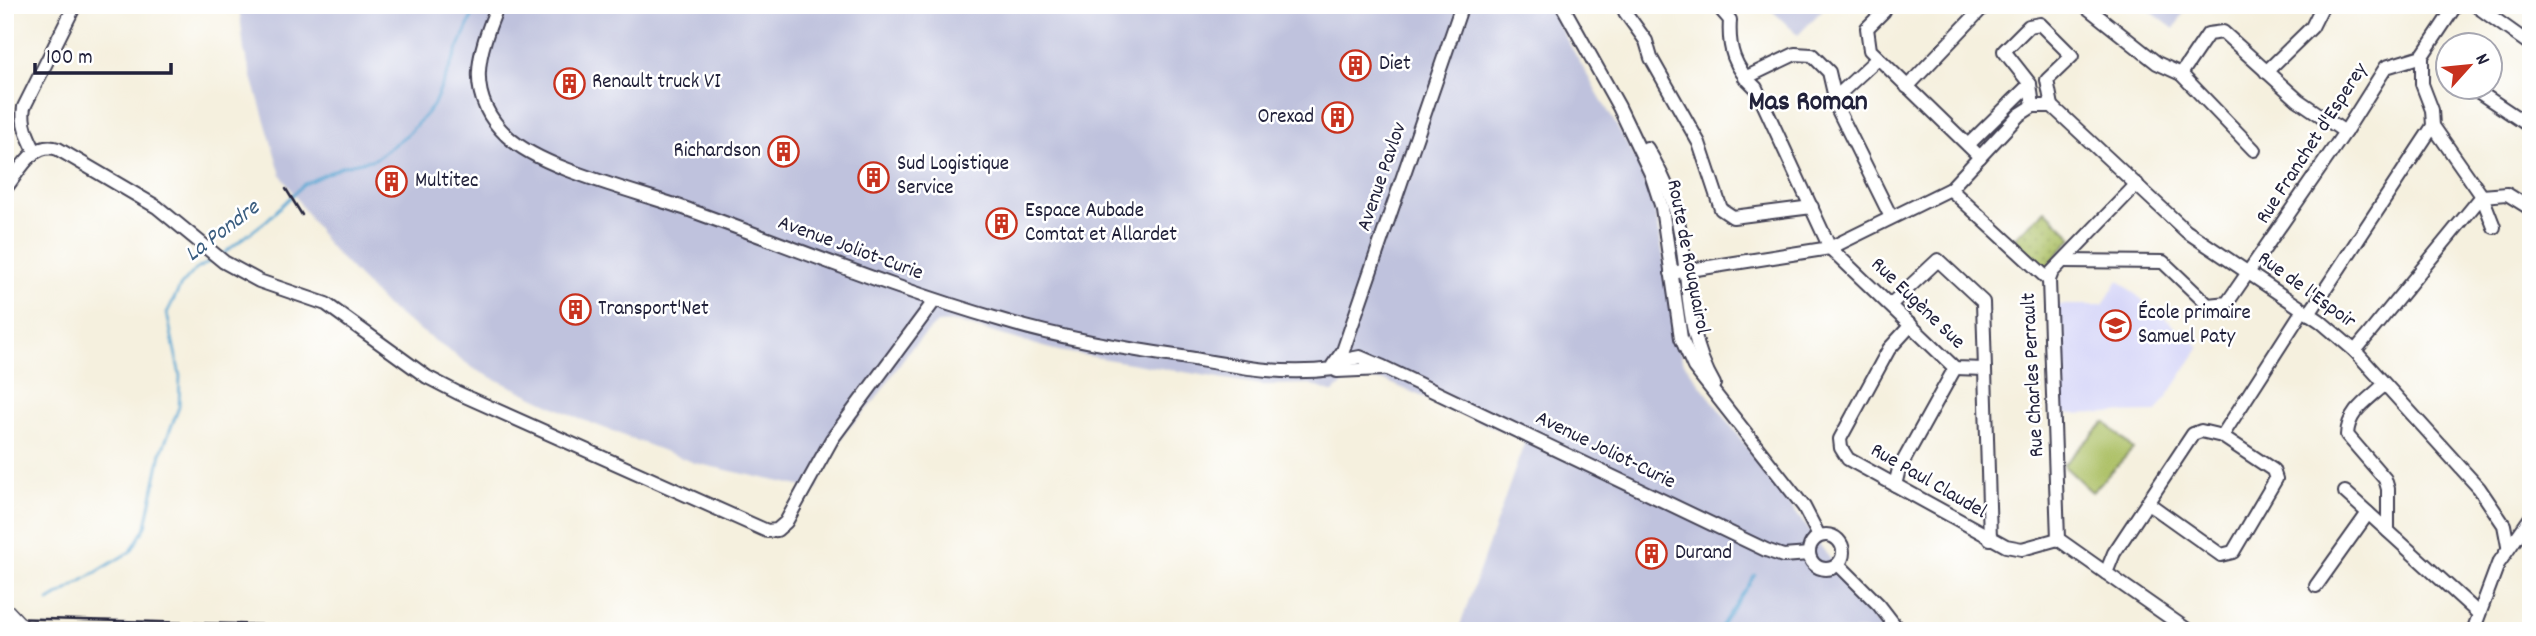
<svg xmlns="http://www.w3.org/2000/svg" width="2536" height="636" font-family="Dekko,sans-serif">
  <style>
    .built { fill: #d7d7f8 }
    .industrial { fill: #bfc2dd }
    .grass { fill: #abbf63; stroke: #66704f; stroke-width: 2 }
    .park { fill: url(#park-dots); stroke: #66704f; stroke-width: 2 }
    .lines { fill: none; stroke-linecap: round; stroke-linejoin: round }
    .stream { stroke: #58a6d2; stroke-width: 2.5 }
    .minor-casing { stroke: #424153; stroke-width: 16 }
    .minor { stroke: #fff; stroke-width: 12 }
    .rail { stroke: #22223b; stroke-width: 2.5 }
    .highway-bridge-casing { stroke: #424153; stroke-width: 21; stroke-linecap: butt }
    .highway-bridge { stroke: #fff; stroke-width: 18 }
    .labels { text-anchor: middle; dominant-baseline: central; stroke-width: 5; stroke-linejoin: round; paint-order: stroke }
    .poi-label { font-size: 21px; fill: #22223b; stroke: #fff; text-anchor: start }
    .street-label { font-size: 21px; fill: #22223b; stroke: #fff }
    .water-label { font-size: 23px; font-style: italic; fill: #3a5d7f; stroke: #fff }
    .district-label { font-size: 28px; font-weight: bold; fill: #22223b; stroke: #fff }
  </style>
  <defs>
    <pattern id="park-dots" width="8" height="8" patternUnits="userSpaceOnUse" patternTransform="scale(1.75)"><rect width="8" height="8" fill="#abbf63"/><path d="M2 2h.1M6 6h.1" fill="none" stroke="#8b9b53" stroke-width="1.8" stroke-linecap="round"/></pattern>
  </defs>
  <rect width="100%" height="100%" fill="#fff"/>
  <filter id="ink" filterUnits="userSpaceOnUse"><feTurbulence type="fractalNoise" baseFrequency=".0143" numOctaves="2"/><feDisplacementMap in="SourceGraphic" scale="14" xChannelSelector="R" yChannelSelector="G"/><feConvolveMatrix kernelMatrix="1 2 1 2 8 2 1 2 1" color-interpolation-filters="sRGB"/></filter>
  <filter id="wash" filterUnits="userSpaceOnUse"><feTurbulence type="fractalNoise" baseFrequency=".00686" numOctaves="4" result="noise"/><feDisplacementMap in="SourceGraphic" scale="28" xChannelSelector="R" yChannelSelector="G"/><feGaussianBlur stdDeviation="1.57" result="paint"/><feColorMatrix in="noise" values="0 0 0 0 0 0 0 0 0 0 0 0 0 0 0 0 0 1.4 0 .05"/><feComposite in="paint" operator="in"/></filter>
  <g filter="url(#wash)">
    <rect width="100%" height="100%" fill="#f5f0de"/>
    <polygon class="built" points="2118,280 2200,347 2157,412 2060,414 2054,305 2103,305"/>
    <g class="industrial">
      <polygon points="239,5 1562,5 1552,14 1638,163 1655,210 1682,360 1884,631 1458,631 1525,441 1386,381 1348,379 1333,393 1310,384 1262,385 1058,351 956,322 937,323 910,349 876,399 846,431 821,475 817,490 695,463 578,418 476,370 386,306 328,245 281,175 244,50"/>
      <polygon points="1766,5 1827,5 1798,35"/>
      <polygon points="2142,5 2188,5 2174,29"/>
    </g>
    <polygon class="grass" points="2105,422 2133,449 2092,492 2063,465"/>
    <polygon class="park" points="2045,210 2073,237 2045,268 2014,238"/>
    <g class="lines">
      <g class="stream">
        <polyline points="223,254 267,220 304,184 343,166 375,159 409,133 433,106 477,5"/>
        <polyline points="49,601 131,551 146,526 161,453 179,407 180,376 167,313 180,287 195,270 214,259"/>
        <polyline points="1718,631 1755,575"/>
      </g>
    </g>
  </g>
  <g filter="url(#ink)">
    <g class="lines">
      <defs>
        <g id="minor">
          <path d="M498,5C478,53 464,95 507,136C542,170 644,193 692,211C795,248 896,290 1001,320C1060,338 1121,348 1182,357C1236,366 1278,376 1334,369"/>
          <polyline points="1562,5 1619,107 1651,174 1662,208 1681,338 1694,367 1804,507 1819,536"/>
          <polyline points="1626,5 1625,12 1646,41 1651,58 1699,143 1721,209 1733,217 1812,207"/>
          <path d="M1717,5L1730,20C1728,48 1734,68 1756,88L1830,248L1955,368L1985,369"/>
          <polyline points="1879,5 1884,11 1867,28 1870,50 1980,157"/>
          <polyline points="2084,5 2157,63 2181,74 2254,150"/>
          <polyline points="2456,5 2422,56 2422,84 2432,110 2433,126 2482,196 2494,227"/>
          <polyline points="2475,5 2531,45"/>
          <polyline points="1878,58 1835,98 1838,110 1891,217"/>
          <polyline points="2266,72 2312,27 2323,5"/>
          <polyline points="2181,74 2208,34 2223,32 2298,100 2345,132"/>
          <polyline points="1745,78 1795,54 1812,55 1829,72 1835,98"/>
          <polyline points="1907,87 1985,5"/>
          <polyline points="2473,88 2531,127"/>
          <polyline points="2033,106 2030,84 2004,51 2029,26 2040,24 2072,56 2047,80 2052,106"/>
          <polyline points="1968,145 2030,84"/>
          <path d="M1647,148C1660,170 1671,192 1677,217C1691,274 1683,331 1714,384"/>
          <path d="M35,151C28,137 21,123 24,107L75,5"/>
          <path d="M5,189C19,172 33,140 58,149L157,207L224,262L259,281L326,304L427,377L458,393L767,531L777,530L786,522L832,439L935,300"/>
          <polyline points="1950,189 2049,280"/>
          <polyline points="2064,261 2163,262 2208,305 2227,303 2345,132 2386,67 2422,56"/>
          <polyline points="1671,273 1830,248 1950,189 2019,115 2033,106 2052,106 2186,231 2320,321 2355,351 2479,488 2504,525 2508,546"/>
          <polyline points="1890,305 1938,260 1983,302 1990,539"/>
          <polyline points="2309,314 2433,126"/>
          <polyline points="1911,325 1889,349 1840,439 1841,448 1848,459 2006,546 2022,549 2058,539"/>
          <polyline points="2355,351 2482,196 2507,194 2531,209"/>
          <polyline points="1339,361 1360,357 1381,366 1766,550 1783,556 1809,554"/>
          <polyline points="1382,369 1337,371 1333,365 1343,351 1462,5"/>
          <path d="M2384,385C2368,400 2348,411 2347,435L2385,479L2388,489V531"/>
          <polyline points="1895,485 1899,469 1955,368"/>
          <polyline points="2345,492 2478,613"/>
          <polyline points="2148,503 2221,555 2233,552 2276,479 2273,470 2222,436"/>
          <circle cx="1826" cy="552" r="17"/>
          <polyline points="1838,564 1879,605 1899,631"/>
          <polyline points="2106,573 2058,539 2049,280 2052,272 2137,184"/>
          <polyline points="2316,586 2368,513"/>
          <polyline points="2189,631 2106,573 2114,553 2193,434 2201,431 2222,436 2303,310"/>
          <polyline points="2473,631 2498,564 2531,517"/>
        </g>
      </defs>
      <use href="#minor" class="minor-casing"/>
      <use href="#minor" class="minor"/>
      <g class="rail">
        <polyline points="286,189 302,215"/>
        <polyline points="5,618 496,631"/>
      </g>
      <defs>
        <polyline id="highway-bridge" points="5,612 23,631"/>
      </defs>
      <use href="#highway-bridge" class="highway-bridge-casing"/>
      <use href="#highway-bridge" class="highway-bridge"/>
    </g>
  </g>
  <defs>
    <symbol id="building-ring" viewBox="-11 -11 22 22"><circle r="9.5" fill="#fff" stroke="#c8321e" stroke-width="1.5"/><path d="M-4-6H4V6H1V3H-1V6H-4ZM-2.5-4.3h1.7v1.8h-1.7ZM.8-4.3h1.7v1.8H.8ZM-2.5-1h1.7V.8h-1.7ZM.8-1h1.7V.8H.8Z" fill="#c8321e"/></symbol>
    <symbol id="school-ring" viewBox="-11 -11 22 22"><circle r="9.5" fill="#fff" stroke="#c8321e" stroke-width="1.5"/><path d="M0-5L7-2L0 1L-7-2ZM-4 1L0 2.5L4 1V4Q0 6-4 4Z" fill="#c8321e"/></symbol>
  </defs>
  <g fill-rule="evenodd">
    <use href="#building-ring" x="1338" y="48" width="35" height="35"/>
    <use href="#building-ring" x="552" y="66" width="35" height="35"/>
    <use href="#building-ring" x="1320" y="100" width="35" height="35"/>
    <use href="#building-ring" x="766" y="134" width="35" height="35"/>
    <use href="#building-ring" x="856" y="160" width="35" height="35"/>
    <use href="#building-ring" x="374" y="164" width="35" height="35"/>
    <use href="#building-ring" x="984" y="206" width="35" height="35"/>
    <use href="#building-ring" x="558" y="292" width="35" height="35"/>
    <use href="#school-ring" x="2098" y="308" width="35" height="35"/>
    <use href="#building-ring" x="1634" y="536" width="35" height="35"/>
  </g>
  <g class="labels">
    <g class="poi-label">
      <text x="1379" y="65">Diet</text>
      <text x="592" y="83">Renault truck VI</text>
      <text x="1314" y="118" text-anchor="end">Orexad</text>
      <text x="761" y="152" text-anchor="end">Richardson</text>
      <text x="897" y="165">Sud Logistique<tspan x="897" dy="24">Service</tspan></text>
      <text x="415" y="182">Multitec</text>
      <text x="1025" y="212">Espace Aubade<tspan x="1025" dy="24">Comtat et Allardet</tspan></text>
      <text x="598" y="310">Transport'Net</text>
      <text x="2138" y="314">École primaire<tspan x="2138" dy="24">Samuel Paty</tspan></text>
      <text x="1675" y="554">Durand</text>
    </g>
    <g class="street-label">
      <text transform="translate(2313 144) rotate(-57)">Rue Franchet d'Esperey</text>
      <text transform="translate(1383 177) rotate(-71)">Avenue Pavlov</text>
      <text transform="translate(850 249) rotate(20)">Avenue Joliot-Curie</text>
      <text transform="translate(1687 257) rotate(79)">Route de Rouquairol</text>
      <text transform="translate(2306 291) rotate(36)">Rue de l'Espoir</text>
      <text transform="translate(1917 304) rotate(44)">Rue Eugène Sue</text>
      <text transform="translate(2034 375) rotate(-93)">Rue Charles Perrault</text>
      <text transform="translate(1605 451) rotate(26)">Avenue Joliot-Curie</text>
      <text transform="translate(1928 482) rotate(30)">Rue Paul Claudel</text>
    </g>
    <g class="water-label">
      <text transform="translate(223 232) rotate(-37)">La Pondre</text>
    </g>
    <g class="district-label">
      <text x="1808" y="104">Mas Roman</text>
    </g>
  </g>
  <rect width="2536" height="636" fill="none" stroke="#fff" stroke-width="28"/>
  <g transform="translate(2469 66) rotate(63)"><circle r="33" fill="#ffffff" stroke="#a7a7b1" stroke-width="2"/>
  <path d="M0-5L12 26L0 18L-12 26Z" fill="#c8321e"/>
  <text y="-10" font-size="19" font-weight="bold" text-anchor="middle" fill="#22223b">N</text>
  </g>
  <path d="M35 63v10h136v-10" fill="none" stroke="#22223b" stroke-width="3.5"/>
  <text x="46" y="63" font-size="21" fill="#22223b" stroke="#ffffff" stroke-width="5" paint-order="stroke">100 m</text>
</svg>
